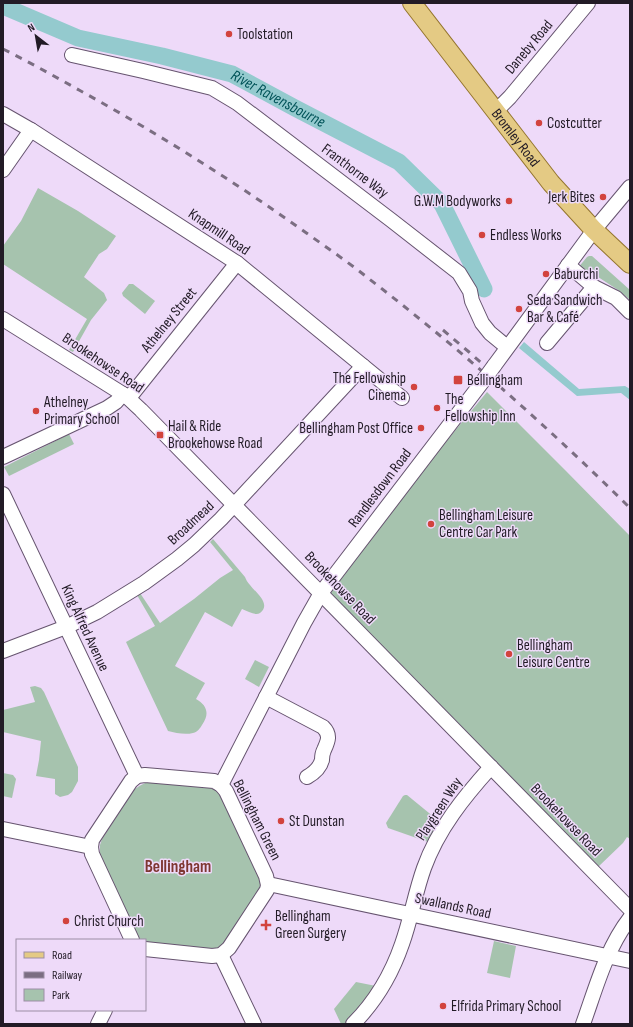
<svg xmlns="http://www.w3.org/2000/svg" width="633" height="1027" font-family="'Sofia Sans Condensed',sans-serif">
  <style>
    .green { fill: #a6c3ae }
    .water { fill: #94cace }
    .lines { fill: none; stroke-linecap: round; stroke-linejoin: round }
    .river { stroke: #94cace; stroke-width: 17 }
    .minor-casing { stroke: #66546f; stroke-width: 16 }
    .major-casing { stroke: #94752e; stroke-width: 20 }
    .minor { stroke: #fff; stroke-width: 14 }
    .major { stroke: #e4ca84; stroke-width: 18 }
    .rail { stroke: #7b6e82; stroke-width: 3; stroke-dasharray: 7 7; stroke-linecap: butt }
    .minor-bridge-casing { stroke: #66546f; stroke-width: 16; stroke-linecap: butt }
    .minor-bridge { stroke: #fff; stroke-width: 14 }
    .poi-dot { fill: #d2433e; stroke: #eedaf9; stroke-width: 1.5 }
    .labels { text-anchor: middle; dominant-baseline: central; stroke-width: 3; stroke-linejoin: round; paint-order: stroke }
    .poi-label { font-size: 15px; fill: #221b26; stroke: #eedaf9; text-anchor: start }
    .street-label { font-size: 15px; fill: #221b26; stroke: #eedaf9 }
    .water-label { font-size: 16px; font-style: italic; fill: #005358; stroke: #eedaf9 }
    .quarter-label { font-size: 17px; font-weight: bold; fill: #7e3631; stroke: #eedaf9 }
  </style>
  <rect width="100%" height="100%" fill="#eedaf9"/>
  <g class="green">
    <polygon points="38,188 78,211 116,236 107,249 99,254 84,277 104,293 107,300 91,320 73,352 69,350 87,319 3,264 3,246 21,221"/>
    <polygon points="589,256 592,256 630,290 630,300 618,290 592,273 588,280 577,269 587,257"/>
    <polygon points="129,284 133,284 155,301 145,314 123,296 122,293"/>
    <polygon points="487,392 566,471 630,536 630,839 627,837 623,843 598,867 331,597 330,592 404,492"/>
    <polygon points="69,434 74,444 9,476 4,467"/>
    <path d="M213,539L245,577C246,579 247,582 250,585C255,592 272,604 260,613C255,616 248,611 242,609L232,627L205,612L175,666L205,683L196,699C207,705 210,714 202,725C200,728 198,732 193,733C185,735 176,733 168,731L126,642L155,626L137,595L140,593L160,623L194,599L220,578L233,570L210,542Z"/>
    <polygon points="255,660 269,667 259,687 245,679"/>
    <polygon points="35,686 41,688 44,692 78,767 78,781 72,792 68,795 60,797 55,794 55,779 36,776 39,760 41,741 3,732 3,710 35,702 30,687"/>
    <polygon points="3,773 13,775 16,779 12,798 3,796"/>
    <path d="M150,782L207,787L214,789L221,793L259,874L262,885L223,947L214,951L145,943V940H139L135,934L100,857V845L102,839L134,790C139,786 143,783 150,782Z"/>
    <polygon points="405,795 407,795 440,822 428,842 388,828 386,823 403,796"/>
    <polygon points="494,941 516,946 510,978 487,973"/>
    <polygon points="356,982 376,986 361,1006 346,1024 341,1024 334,1009"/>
  </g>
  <polygon class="water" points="524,342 579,389 625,386 630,389 630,400 621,393 577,396 519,348"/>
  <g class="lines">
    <path class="river" id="s1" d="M3,6L78,38L162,56L232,74L295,108L399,162L442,204L484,289"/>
    <defs>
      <g id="minor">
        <polyline points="72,55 143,71 212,88 237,103 391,220 459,273 470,291 472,301 482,323 490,333 507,347"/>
        <polyline points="495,112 510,97 588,3"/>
        <polyline points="3,114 31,130 237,263 402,398"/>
        <polyline points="3,170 31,130"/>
        <polyline points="568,265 594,287 616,298 630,312"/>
        <polyline points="3,319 126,396 141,410 630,909"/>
        <polyline points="547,343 594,287"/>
        <polyline points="494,366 594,230 630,187"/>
        <polyline points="129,398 237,263"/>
        <polyline points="3,457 107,408 116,402 123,394"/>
        <polyline points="3,494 137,776"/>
        <polyline points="3,651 66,627 97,612 144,583 177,559 194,545 221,519 363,366"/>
        <path d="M266,697L323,727C331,735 328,741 324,750C322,754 322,757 322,760C320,768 314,773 307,777"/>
        <polyline points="221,785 304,623 321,593 483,381"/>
        <polyline points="3,829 91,847"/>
        <polyline points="268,885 273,885 630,961"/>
        <polyline points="132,940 92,854 91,847 92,840 131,781 137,776 145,775 180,778 214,781 221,785 226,791 266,876 268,885 267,890 229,948 221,955 212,956 145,949"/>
        <polyline points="221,955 254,1024"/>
        <polyline points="98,1024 105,1010"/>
        <path d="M353,1024C375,1002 392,973 402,944C411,919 415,893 424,868C438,829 464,797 491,767"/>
        <path d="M583,1024C596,988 606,949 630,918"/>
      </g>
      <g id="major">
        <path id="s2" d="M412,3L551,183L594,230L630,264"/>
      </g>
    </defs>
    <use href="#minor" class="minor-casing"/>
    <use href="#major" class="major-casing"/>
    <use href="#minor" class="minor"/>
    <use href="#major" class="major"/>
    <g class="rail">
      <path d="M3,49C29,62 54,76 79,90C157,133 232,180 305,232C326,247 348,262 368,278C460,349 547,426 630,508"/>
      <polyline points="443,330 469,352 503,382"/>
    </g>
    <defs>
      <polyline id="minor-bridge" points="483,381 494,366"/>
    </defs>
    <use href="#minor-bridge" class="minor-bridge-casing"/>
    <use href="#minor-bridge" class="minor-bridge"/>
  </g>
  <g class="poi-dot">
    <circle cx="229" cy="34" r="4"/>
    <circle cx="539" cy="123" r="4"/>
    <circle cx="603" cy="197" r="4"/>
    <circle cx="509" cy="201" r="4"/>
    <circle cx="482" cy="235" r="4"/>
    <circle cx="546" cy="274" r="4"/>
    <circle cx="519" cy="309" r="4"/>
    <rect x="453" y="375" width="10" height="10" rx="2"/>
    <circle cx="414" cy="387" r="4"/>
    <circle cx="437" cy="408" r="4"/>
    <circle cx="36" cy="411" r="4"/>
    <circle cx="421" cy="428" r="4"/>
    <rect x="156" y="431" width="8" height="8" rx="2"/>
    <circle cx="431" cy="524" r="4"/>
    <circle cx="509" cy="654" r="4"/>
    <circle cx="281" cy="821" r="4"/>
    <circle cx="66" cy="921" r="4"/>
    <path d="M264 919h4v4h4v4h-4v4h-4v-4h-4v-4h4z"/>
    <circle cx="443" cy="1006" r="4"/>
  </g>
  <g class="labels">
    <g class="poi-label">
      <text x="237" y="34">Toolstation</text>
      <text x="547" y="123">Costcutter</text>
      <text x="595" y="197" text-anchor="end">Jerk Bites</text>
      <text x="501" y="201" text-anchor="end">G.W.M Bodyworks</text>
      <text x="490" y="235">Endless Works</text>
      <text x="554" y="274">Baburchi</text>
      <text x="527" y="300">Seda Sandwich<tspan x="527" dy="17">Bar &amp; Café</tspan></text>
      <text x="406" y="378" text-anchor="end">The Fellowship<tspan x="406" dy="17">Cinema</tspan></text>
      <text x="467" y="380">Bellingham</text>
      <text x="445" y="399">The<tspan x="445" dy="17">Fellowship Inn</tspan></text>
      <text x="44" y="402">Athelney<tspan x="44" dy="17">Primary School</tspan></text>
      <text x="168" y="426">Hail &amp; Ride<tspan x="168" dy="17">Brookehowse Road</tspan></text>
      <text x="413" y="428" text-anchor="end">Bellingham Post Office</text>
      <text x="439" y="515">Bellingham Leisure<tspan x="439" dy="17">Centre Car Park</tspan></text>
      <text x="517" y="645">Bellingham<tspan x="517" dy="17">Leisure Centre</tspan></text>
      <text x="289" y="821">St Dunstan</text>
      <text x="275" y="916">Bellingham<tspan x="275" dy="17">Green Surgery</tspan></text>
      <text x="74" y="921">Christ Church</text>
      <text x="451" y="1006">Elfrida Primary School</text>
    </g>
    <g class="street-label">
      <text transform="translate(529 47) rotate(-50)">Daneby Road</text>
      <text stroke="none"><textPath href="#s2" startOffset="170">Bromley Road</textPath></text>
      <text transform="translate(355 171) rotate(37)">Franthorne Way</text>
      <text transform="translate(219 232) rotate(34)">Knapmill Road</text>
      <text transform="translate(169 320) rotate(-51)">Athelney Street</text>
      <text transform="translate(103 363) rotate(34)">Brookehowse Road</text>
      <text transform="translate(380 488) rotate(-53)">Randlesdown Road</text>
      <text transform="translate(191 523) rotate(-43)">Broadmead</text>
      <text transform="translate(340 588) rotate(46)">Brookehowse Road</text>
      <text transform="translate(85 628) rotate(65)">King Alfred Avenue</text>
      <text transform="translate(439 809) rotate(-57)">Playgreen Way</text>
      <text transform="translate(257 820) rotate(63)">Bellingham Green</text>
      <text transform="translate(566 820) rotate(46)">Brookehowse Road</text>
      <text transform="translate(453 906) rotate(12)">Swallands Road</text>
    </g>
    <g class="water-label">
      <text stroke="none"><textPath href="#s1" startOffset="292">River Ravensbourne</textPath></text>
    </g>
    <g class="quarter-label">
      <text x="178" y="867">Bellingham</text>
    </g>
  </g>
  <rect width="633" height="1027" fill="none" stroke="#221b26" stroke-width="8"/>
  <rect x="16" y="939" width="130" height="72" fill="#eedaf9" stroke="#9c8ea5"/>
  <rect x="24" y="952" width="20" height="6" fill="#e4ca84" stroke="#9c8ea5"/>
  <text x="52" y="959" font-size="12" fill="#221b26">Road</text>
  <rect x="24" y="972" width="20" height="6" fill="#7b6e82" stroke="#9c8ea5"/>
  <text x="52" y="979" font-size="12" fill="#221b26">Railway</text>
  <rect x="24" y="989" width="20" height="12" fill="#a6c3ae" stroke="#9c8ea5"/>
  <text x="52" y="999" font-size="12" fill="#221b26">Park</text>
  <g transform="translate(36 36) rotate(329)" stroke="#eedaf9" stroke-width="3" paint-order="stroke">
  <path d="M0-3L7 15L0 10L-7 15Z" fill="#221b26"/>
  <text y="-6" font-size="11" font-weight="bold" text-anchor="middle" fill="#221b26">N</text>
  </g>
</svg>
